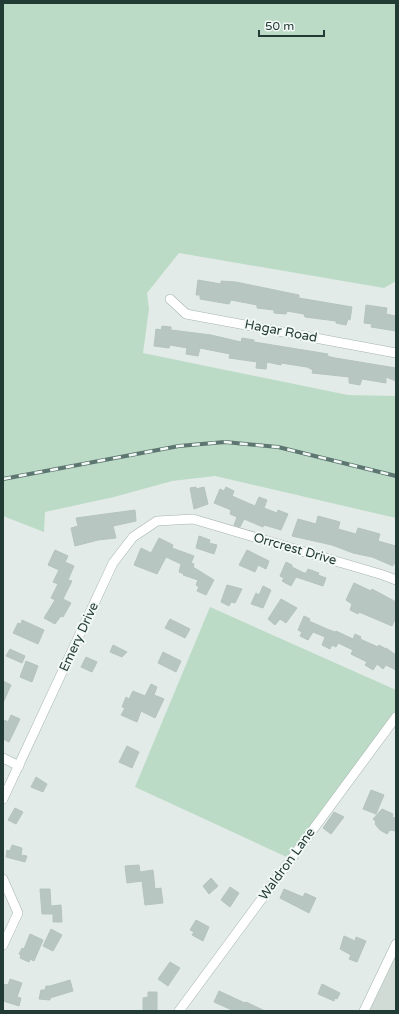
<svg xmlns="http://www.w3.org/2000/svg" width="399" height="1014" font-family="'Varela Round',sans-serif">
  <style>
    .built { fill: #d0dbd6 }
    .green { fill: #bcdbc6 }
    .building { fill: #b7c6c0; stroke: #b5c4be }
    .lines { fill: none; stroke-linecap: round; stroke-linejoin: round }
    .minor-casing { stroke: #a5b3ae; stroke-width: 10 }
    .minor { stroke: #fff; stroke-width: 9 }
    .rail-casing { stroke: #5e7671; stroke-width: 4 }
    .rail { stroke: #f2f8f5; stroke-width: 2.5; stroke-dasharray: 8; stroke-linecap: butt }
    .labels { text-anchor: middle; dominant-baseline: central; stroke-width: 4; stroke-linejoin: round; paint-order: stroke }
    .street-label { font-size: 13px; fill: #233b35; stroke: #f2f8f5 }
  </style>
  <rect width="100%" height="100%" fill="#e2ebe7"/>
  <polygon class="built" points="396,944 396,1011 364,1011"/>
  <g class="green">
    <polygon points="3,3 396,3 396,281 384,288 179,253 147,293 149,309 143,353 348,395 396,396 396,518 215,476 172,481 114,497 45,512 44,532 3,516"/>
    <polygon points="210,607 396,690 396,717 291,859 135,787"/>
  </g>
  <g class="building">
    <polygon points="198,280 221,284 221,281 236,282 299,295 299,298 352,307 350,320 348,319 346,325 336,323 336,321 305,317 304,314 287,311 286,314 274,313 274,310 257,308 257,305 231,300 229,304 200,299 200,295 196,295"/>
    <polygon points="366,305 387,308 386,314 396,316 396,331 371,327 372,324 364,323"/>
    <polygon points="162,326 171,327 171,330 211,335 241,342 242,338 254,340 254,342 328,354 327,356 335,358 396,368 396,381 386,377 386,383 362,379 360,385 349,383 349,377 312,373 313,370 307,367 281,363 281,365 267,362 266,369 256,368 257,362 229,358 230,354 200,348 198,356 186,354 187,348 170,345 169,348 154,346 156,329 161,330"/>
    <polygon points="196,487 196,489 204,487 208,504 194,509 190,488"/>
    <polygon points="226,487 234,491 232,496 255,506 259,497 267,500 264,508 277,513 278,510 288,514 281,530 264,525 263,527 244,519 240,527 234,525 237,517 230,514 231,510 214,503 220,489 224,491"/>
    <polygon points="135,510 136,521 113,526 116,538 98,540 75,546 71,528 78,526 76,518"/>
    <polygon points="318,516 340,522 338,529 356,534 358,528 380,534 378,541 396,546 396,564 393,564 393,566 372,557 353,553 332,545 292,536 298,519 316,524"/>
    <polygon points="199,536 210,540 209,543 217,545 214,554 196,548"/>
    <polygon points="159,538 173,545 172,548 194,556 191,563 194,564 193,567 214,580 206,595 197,591 199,587 196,585 198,580 183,575 184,574 179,572 181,564 166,557 157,574 134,565 141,548 151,553"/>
    <polygon points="55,550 68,556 65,562 74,566 68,580 72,581 63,599 71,603 63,617 61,616 55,624 44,618 55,600 51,598 58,584 53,582 59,570 48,565"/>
    <polygon points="247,550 269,561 266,569 258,565 255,572 239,565"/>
    <polygon points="286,562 292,565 292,567 304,573 306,573 308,569 319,573 318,575 326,578 323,586 296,577 291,586 282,581 284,578 280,576"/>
    <polygon points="354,583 371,591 372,589 396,602 396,617 392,626 359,612 358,614 350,610 352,604 346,600"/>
    <polygon points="227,585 242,589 235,603 231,602 229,606 221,602"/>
    <polygon points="263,586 271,590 263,608 251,604 256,593 259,595"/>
    <polygon points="281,599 297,608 286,623 280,619 275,625 268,619"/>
    <polygon points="304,616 310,619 309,621 327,629 335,632 336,631 353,639 355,634 361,637 360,639 378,647 379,645 386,649 386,648 396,655 396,670 386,665 383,669 377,664 373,670 365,665 367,662 351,654 353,650 338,643 336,647 332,645 330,649 322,645 325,637 313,632 308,640 300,636 302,632 298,630"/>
    <polygon points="170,619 190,629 185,638 165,628"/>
    <polygon points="22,620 44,630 38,644 13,633 18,623 21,624"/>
    <polygon points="113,645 127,652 122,657 110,652"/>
    <polygon points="10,649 25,656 22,663 6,656"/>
    <polygon points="163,652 181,661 176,672 158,663"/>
    <polygon points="86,657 97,662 92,672 81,667"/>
    <polygon points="26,661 38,666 32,682 20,677"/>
    <polygon points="3,681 11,685 3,703"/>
    <polygon points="151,684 157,687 154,695 164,699 155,718 141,711 137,722 121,715 125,708 122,707 126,697 129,699 133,691 145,696"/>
    <polygon points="11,715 20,719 9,742 3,739 3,726 5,720 8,722"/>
    <polygon points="127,746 139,752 132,768 119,762"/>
    <polygon points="36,777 47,784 43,792 31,787"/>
    <polygon points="371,790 384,795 376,814 363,809"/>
    <polygon points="15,808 23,812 16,824 8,820"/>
    <polygon points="382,809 393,814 392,817 396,818 396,831 390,830 387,834 380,830 375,824 376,822 373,819"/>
    <polygon points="334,812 344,817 331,834 323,828"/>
    <polygon points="12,845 22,848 21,855 27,856 25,862 6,857 7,850 10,851"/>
    <polygon points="139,865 140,872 153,870 155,889 161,888 163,903 145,905 142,881 127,883 125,866"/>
    <polygon points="211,878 218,886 209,894 203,886"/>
    <polygon points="230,887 239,893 230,907 221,900"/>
    <polygon points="40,889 50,889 51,906 61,905 62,922 53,922 53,914 42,914"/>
    <polygon points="284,889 303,897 305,893 316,898 309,913 280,898"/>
    <polygon points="196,920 209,927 203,941 192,935 194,932 190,930"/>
    <polygon points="51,929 62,935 53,951 43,946"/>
    <polygon points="30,934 43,940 34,961 30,959 29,962 20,958 21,955 19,954 22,948 24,949"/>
    <polygon points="344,936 355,941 356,937 366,941 357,962 349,959 351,955 340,949"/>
    <polygon points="170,962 180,968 168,986 158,979"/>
    <polygon points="10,979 22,983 17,997 21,998 19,1006 3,1001 3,984 8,985"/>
    <polygon points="70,980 73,991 50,998 50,1000 39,999 41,990 45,990 46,986 50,986"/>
    <polygon points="322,984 340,993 337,999 335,998 334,1001 318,994"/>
    <polygon points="219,991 245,1003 246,1002 265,1011 234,1011 214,1002"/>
    <polygon points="148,992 157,992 157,1010 156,1011 143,1011 143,998 148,997"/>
  </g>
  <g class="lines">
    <defs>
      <g id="minor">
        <polyline points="170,299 186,314 396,353"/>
        <polyline points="3,758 19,766"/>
        <polyline points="3,799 113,563 133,537 157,521 193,519 383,575 396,580"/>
        <polyline points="3,879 18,913 3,945"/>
        <polyline points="179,1011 396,717"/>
        <polyline points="364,1011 396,944"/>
      </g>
    </defs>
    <use href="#minor" class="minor-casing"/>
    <use href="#minor" class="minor"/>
    <defs>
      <polyline id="rail" points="3,479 179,446 225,442 278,447 396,476"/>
    </defs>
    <use href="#rail" class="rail-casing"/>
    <use href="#rail" class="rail"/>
  </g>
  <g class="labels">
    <g class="street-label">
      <text transform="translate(281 331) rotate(11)">Hagar Road</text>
      <text transform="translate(295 549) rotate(16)">Orrcrest Drive</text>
      <text transform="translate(79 637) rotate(-65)">Emery Drive</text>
      <text transform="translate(287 864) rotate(-54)">Waldron Lane</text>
    </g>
  </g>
  <rect width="399" height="1014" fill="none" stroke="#233b35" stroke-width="8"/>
  <path d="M259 30v6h65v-6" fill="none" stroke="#233b35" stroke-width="2"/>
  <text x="265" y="30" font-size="12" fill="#233b35" stroke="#f2f8f5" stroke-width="3" paint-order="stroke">50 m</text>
</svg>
